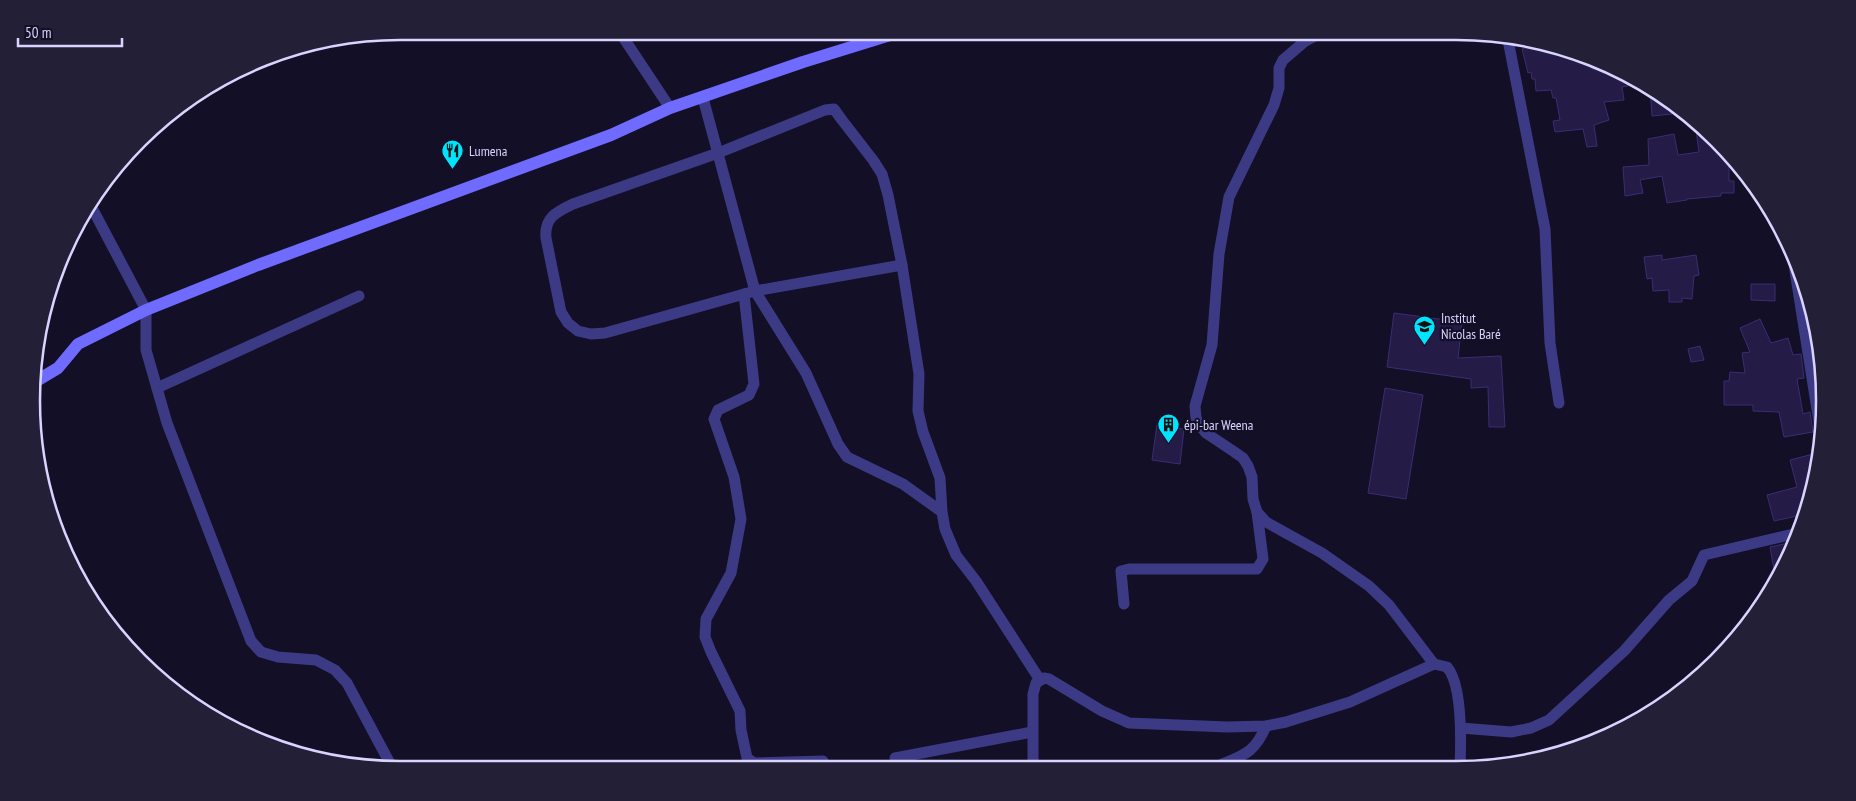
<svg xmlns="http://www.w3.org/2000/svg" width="1856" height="801" font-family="'PT Sans Narrow',sans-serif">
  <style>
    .building { fill: #241b47; stroke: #3b2d73 }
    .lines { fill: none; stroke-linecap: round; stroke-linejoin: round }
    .minor { stroke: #3d3a85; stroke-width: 11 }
    .secondary { stroke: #6f6bff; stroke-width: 12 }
    .labels { text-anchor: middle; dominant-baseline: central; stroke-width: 4.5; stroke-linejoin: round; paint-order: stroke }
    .poi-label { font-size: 14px; fill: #d9d4ff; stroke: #130f26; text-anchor: start }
    .rim { fill: none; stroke: #d9d4ff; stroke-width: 2.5 }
  </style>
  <rect width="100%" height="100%" fill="#130f26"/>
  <g class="building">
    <polygon points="1532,44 1574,51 1590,58 1592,69 1612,68 1643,83 1622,87 1624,100 1604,102 1609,120 1594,125 1597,146 1587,147 1583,129 1555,132 1553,121 1560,120 1556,98 1553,98 1551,90 1536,91 1535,79 1532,79 1531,72 1528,73 1522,49 1532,46"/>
    <polygon points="1650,87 1671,103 1672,114 1652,116"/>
    <polygon points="1704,128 1714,138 1716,151 1723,148 1729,155 1729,181 1734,181 1734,193 1721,193 1721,196 1687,199 1687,200 1667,203 1662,176 1640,180 1643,193 1625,196 1623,167 1649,165 1648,139 1674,134 1678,155 1699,152 1696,130"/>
    <polygon points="1662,255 1662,260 1696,255 1699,275 1694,276 1692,299 1682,298 1682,302 1669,302 1669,290 1653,291 1652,278 1647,279 1644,257"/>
    <polygon points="1751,284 1775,284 1775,301 1751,300"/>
    <polygon points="1394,313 1462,322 1458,358 1501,356 1505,427 1489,427 1488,387 1471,388 1471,379 1387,367"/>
    <polygon points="1760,319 1771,343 1788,338 1793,355 1801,354 1804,378 1797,379 1803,414 1810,412 1813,432 1784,437 1779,412 1753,411 1753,405 1724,405 1724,381 1729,381 1730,372 1745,373 1742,353 1750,352 1740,328"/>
    <polygon points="1700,346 1704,360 1691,362 1688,349"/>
    <polygon points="1385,388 1423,395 1406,499 1368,493"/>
    <polygon points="1157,425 1184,429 1180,464 1152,460"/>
    <polygon points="1817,453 1819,460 1805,519 1801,526 1799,526 1797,516 1774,521 1767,495 1797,487 1790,460"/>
    <polygon points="1793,542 1789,550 1775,575 1770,547"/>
  </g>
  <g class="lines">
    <g class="minor">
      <polyline points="619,31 670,108"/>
      <polyline points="1324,31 1304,42 1283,60 1279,68 1279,88 1274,105 1229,197 1219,254 1212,345 1195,406 1196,418 1200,426 1206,433 1233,451 1243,458 1248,466 1252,477 1253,499 1257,512 1266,522 1322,553 1369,586 1389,605 1434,664"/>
      <polyline points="1508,40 1545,229 1550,343 1559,403"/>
      <polyline points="703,98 755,291 902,265"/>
      <polyline points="90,204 146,310 146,350 167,423 251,641 261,652 278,657 316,660 335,670 347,683 393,769"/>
      <polyline points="1792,252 1822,441"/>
      <polyline points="744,294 754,384 749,395 718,410 714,419 734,477 741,519 731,573 706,619 705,637 711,652 740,711 741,730 747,758 754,763 823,761"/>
      <polyline points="157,388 359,296"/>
      <path d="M942,512L903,484L847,457L838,444L806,373L755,291L605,333L591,334L578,331L568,323L561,312L546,238C544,218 556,212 573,204L718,153L825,110L834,109L842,120L873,160L882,174L888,195L902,265L919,374L918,411L923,432L940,478L942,512L945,529L956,555L976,581L1040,680"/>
      <polyline points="1124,604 1121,571 1129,569 1257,569 1263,559 1257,512"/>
      <polyline points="1461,728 1511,732 1531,728 1549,720 1624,651 1669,600 1692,581 1704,555 1798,533"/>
      <polyline points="895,758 1032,732"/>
      <path d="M1216,767C1242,755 1254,755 1266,726"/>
      <path d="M1033,768V694L1036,683L1044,678L1049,679L1102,711L1129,723L1227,727L1266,726L1286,722L1350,702L1434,664L1447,667C1463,685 1461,743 1460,767"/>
    </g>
    <polyline class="secondary" points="33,383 58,368 78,344 146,310 258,265 611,135 670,108 803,62 903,31"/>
  </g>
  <defs>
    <symbol id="restaurant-pin" viewBox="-11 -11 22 30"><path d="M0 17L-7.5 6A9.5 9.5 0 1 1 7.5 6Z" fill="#00e5ff" stroke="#130f26"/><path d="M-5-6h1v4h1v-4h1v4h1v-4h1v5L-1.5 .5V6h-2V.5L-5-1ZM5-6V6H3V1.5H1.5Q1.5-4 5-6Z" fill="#111"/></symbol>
    <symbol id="school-pin" viewBox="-11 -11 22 30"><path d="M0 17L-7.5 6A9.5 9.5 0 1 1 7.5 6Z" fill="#00e5ff" stroke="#130f26"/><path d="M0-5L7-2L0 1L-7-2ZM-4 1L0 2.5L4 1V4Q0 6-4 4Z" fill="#111"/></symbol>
    <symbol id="building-pin" viewBox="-11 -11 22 30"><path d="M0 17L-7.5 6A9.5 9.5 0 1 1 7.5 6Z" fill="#00e5ff" stroke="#130f26"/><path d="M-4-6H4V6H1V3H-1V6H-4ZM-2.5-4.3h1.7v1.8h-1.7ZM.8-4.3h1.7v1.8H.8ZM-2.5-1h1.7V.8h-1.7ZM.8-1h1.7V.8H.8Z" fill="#111"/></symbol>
  </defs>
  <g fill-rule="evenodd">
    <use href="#restaurant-pin" x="440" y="138" width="25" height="34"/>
    <use href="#school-pin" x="1412" y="314" width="25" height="34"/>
    <use href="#building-pin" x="1156" y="412" width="25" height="34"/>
  </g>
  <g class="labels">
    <g class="poi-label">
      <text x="469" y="151">Lumena</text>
      <text x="1441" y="318">Institut<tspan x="1441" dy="16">Nicolas Baré</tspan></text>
      <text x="1184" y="425">épi-bar Weena</text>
    </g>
  </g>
  <path d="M0 0H1856V801H0ZM400 40H1456A360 360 0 0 1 1816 400V401A360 360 0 0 1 1456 761H400A360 360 0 0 1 40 401V400A360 360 0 0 1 400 40Z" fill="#231f37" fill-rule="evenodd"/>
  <path class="rim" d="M400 40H1456A360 360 0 0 1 1816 400V401A360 360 0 0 1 1456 761H400A360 360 0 0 1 40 401V400A360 360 0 0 1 400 40Z"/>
  <path d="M18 38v8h104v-8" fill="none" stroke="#d9d4ff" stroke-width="2.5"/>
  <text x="25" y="38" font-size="15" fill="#d9d4ff" stroke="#130f26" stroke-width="4" paint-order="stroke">50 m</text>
</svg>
